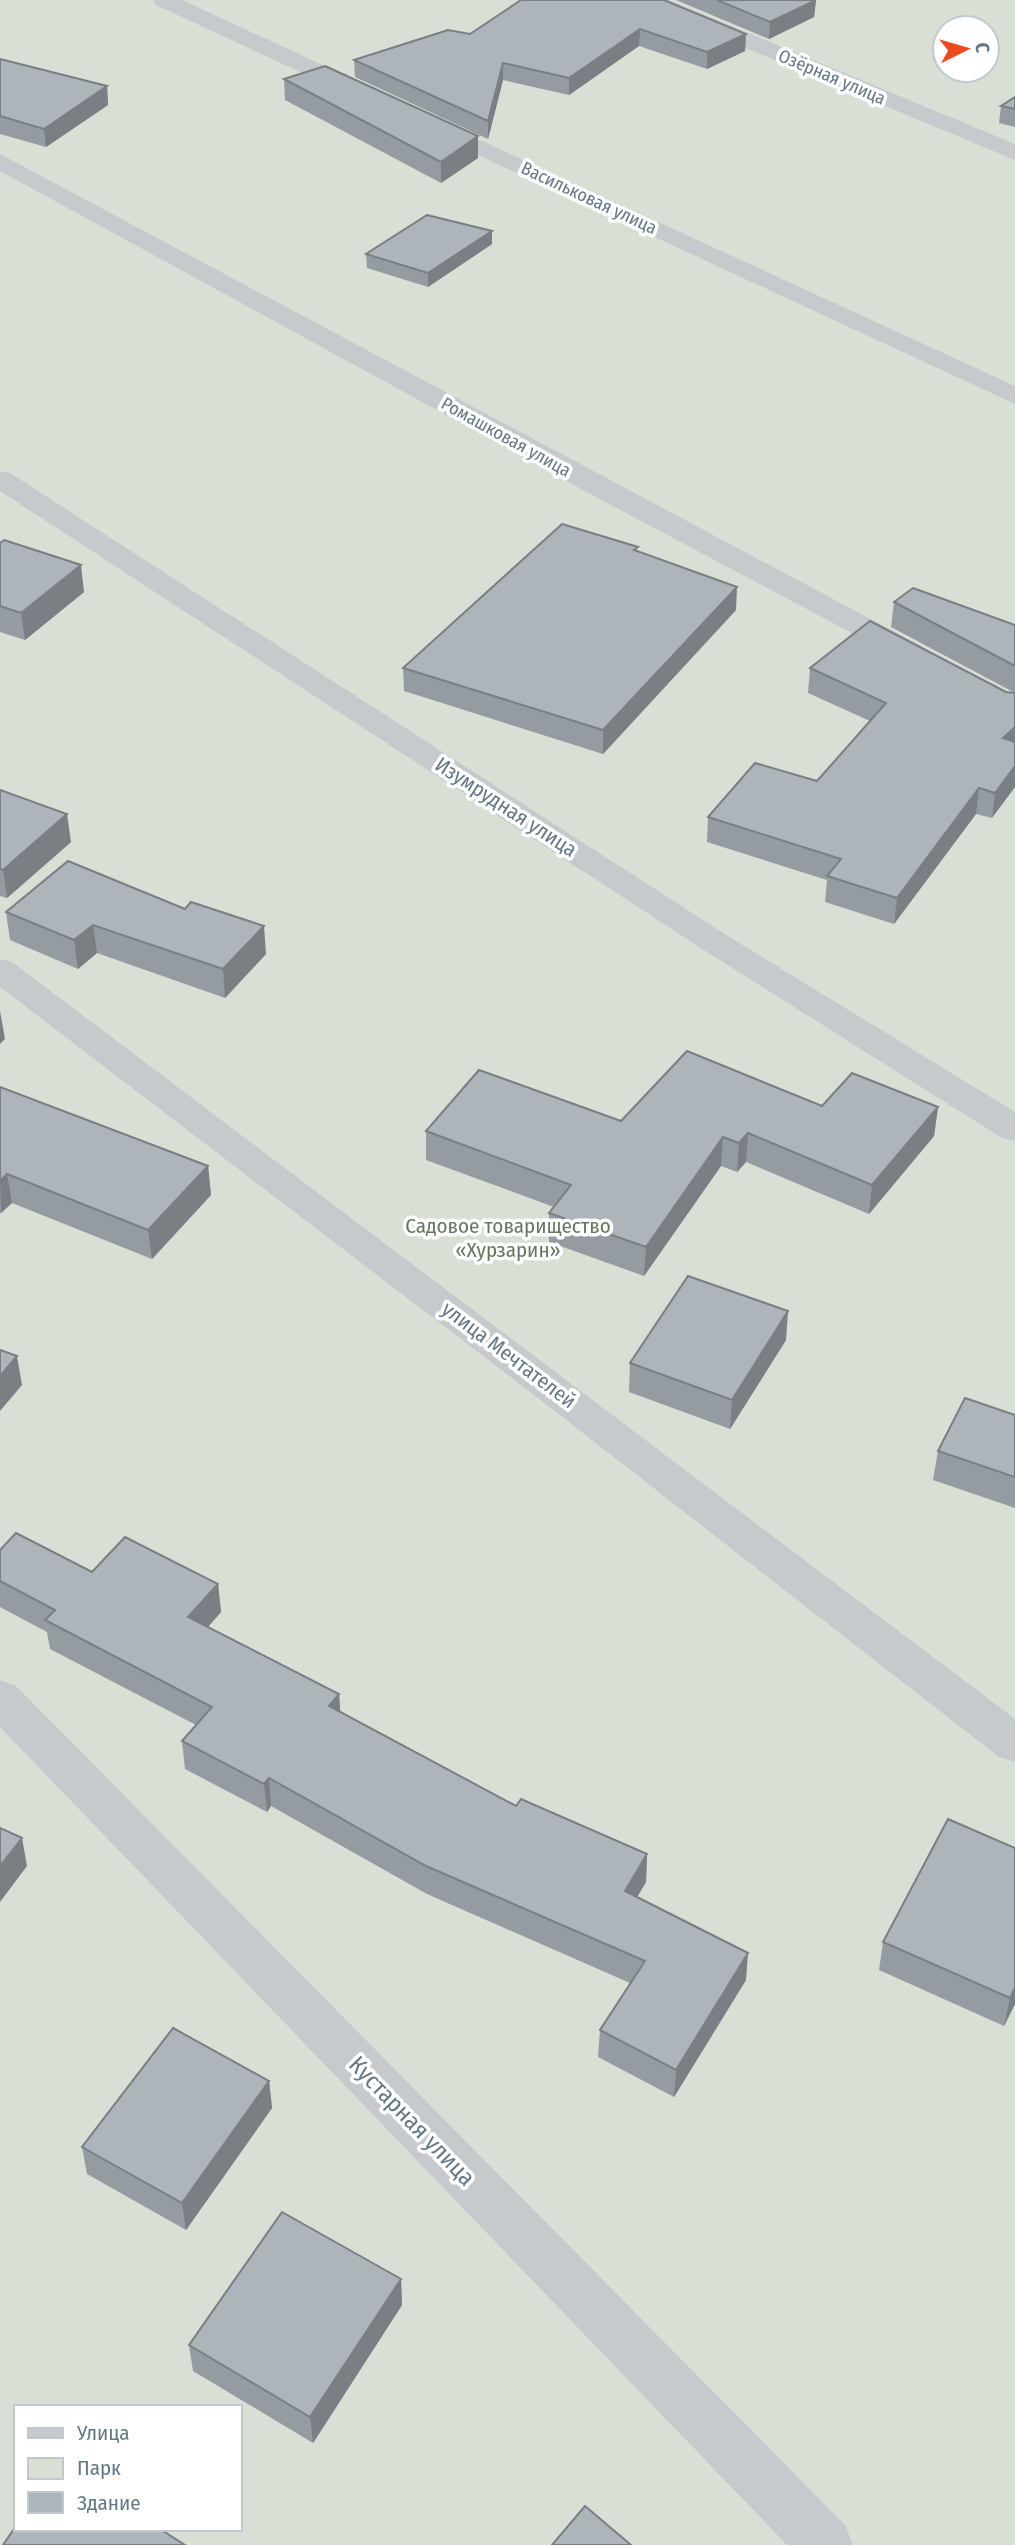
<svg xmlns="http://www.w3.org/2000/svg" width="1015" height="2545" font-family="'Fira Sans Condensed',sans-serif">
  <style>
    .green { fill: #d8dfd4; fill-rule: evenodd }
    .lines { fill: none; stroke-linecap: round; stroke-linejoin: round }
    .minor { fill: #c6cacd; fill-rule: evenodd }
    .wall { fill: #959ca1 }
    .shaded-wall { fill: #797f83 }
    .building { fill: #adb5bb; stroke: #797f83; stroke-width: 2 }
    .labels { text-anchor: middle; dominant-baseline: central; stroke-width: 7; stroke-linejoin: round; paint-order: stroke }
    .far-street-label { font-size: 18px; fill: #647786; stroke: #fff }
    .street-label { font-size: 21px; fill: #647786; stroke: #fff }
    .park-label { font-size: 21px; fill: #65785f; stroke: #fff }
    .near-street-label { font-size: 24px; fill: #647786; stroke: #fff }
  </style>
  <rect width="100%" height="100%" fill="#f7f7f3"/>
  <path class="green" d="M0,0H1015V2545H0ZM945,28H987V70H945ZM16,2407H240V2529H16Z"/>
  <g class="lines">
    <g class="minor">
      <polygon points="153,0 182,0 370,87 373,92 370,97 354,97 156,5"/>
      <polygon points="639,0 669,0 1015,144 1015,160 642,5"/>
      <polygon points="432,118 1015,386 1015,404 424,130 420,125 424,120"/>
      <polygon points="0,154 921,646 925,652 921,658 910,661 899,658 594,496 0,171"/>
      <polygon points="0,471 10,473 731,938 1015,1112 1015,1141 1002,1138 707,952 0,491"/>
      <polygon points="0,959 12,962 1015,1719 1015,1762 999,1757 529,1391 0,987"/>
      <polygon points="0,1680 16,1686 845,2525 853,2545 787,2545 0,1727"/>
    </g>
  </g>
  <g class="wall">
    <polygon points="521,0 746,34 745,51 707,69 639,46 569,95 503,80 488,139 355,77 354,60 470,34"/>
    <polygon points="676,0 816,0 814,17 769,39"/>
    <polygon points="0,59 107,86 108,105 46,147 0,134"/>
    <polygon points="284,79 478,158 441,183 285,100"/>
    <polygon points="1015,97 1015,127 999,123 1001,106"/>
    <polygon points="492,231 492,244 428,287 367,268 366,254"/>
    <polygon points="0,543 84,592 25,640 0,632"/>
    <polygon points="894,602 1015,625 1015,693 891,627"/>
    <polygon points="736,610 603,754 404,691 403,668"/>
    <polygon points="810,668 1015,693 992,818 976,814 894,924 825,902 827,880 707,842 708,817 817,781 870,721 808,693"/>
    <polygon points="0,790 71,842 7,898 0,896"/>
    <polygon points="68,861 266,954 225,998 97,953 78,969 10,940 6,912"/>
    <polygon points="0,1087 208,1166 211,1195 152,1259 12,1203 1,1213 0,1213"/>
    <polygon points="822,1106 938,1107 934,1136 869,1214 746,1162 737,1172 721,1166 644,1276 549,1242 549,1213 554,1207 426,1160 426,1131 621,1121"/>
    <polygon points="786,1340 730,1429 629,1392 630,1363"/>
    <polygon points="1015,1415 1015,1508 933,1480 938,1451"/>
    <polygon points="0,1550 92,1572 218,1584 221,1612 208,1627 339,1694 340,1712 516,1806 647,1854 646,1882 637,1897 746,1980 674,2097 598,2057 600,2030 630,1983 427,1894 271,1806 267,1812 185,1769 182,1741 196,1725 50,1649 47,1632 0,1607"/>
    <polygon points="1015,1848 1015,2004 1004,2026 879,1970 883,1942"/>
    <polygon points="269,2081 272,2108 186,2230 87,2174 82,2147"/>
    <polygon points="401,2279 402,2305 313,2443 193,2371 189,2345"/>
  </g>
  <g class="shaded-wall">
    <polygon points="816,0 814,17 769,39 770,22"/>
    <polygon points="640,29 639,46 569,95 569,78"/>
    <polygon points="746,34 745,51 707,69 707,52"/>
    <polygon points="503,63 503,80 488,139 488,121"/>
    <polygon points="107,86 108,105 46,147 44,129"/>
    <polygon points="478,136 478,158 441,183 441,162"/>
    <polygon points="492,231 492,244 428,287 428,273"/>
    <polygon points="81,565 84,592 25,640 21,613"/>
    <polygon points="737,587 736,610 603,754 603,730"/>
    <polygon points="1015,727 1015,749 1003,738"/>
    <polygon points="1015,766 1015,787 992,818 995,793"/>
    <polygon points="979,788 976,814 894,924 897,898"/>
    <polygon points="67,814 71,842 7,898 3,870"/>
    <polygon points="93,925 97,953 78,969 74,940"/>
    <polygon points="264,926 266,954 225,998 223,969"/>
    <polygon points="0,1011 5,1039 0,1044"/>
    <polygon points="938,1107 934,1136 869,1214 872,1185"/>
    <polygon points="748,1133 746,1162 737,1172 739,1143"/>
    <polygon points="723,1137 721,1166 644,1276 646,1247"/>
    <polygon points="208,1166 211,1195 152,1259 148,1230"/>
    <polygon points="7,1174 12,1203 1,1213 0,1181"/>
    <polygon points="788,1311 786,1340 730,1429 732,1400"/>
    <polygon points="17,1356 22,1385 0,1411 0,1376"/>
    <polygon points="218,1584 221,1612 192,1645 188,1617"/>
    <polygon points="339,1694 341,1722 329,1706"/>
    <polygon points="269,1778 271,1806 267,1812 264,1784"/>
    <polygon points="22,1838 27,1866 0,1902 0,1866"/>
    <polygon points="647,1854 646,1882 624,1919 625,1891"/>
    <polygon points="748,1953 746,1980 674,2097 676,2070"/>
    <polygon points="1015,1988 1015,2004 1004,2026 1010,1998"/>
    <polygon points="269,2081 272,2108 186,2230 182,2203"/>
    <polygon points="401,2279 402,2305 313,2443 310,2417"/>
  </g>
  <g class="building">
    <polygon points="521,0 664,0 746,34 707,52 640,29 569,78 503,63 488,121 354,60 448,30 470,34"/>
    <polygon points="717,0 816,0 770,22"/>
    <polygon points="0,59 107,86 44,129 0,116"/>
    <polygon points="325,66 478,136 441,162 284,79"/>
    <polygon points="1015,97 1015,109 1001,106"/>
    <polygon points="427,215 492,231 428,273 366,254"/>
    <polygon points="562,524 638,547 634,550 737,587 603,730 403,668"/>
    <polygon points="4,540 81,565 21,613 0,606 0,543"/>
    <polygon points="913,588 1015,625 1015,666 894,602"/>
    <polygon points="870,621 1006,692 1015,693 1015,727 1003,738 1015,742 1015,766 995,793 979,788 897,898 827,876 841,859 708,817 755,763 817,781 886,703 810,668"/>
    <polygon points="0,790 67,814 3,870 0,869"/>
    <polygon points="68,861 185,909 191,902 264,926 223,969 93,925 74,940 6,912"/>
    <polygon points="687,1051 822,1106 852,1073 938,1107 872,1185 748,1133 739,1143 723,1137 646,1247 549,1213 571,1185 426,1131 479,1070 621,1121"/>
    <polygon points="0,1087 208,1166 148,1230 7,1174 0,1181"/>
    <polygon points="688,1276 788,1311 732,1400 630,1363"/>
    <polygon points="0,1350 17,1356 0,1376"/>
    <polygon points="965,1398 1015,1415 1015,1477 938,1451"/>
    <polygon points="16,1533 92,1572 125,1537 218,1584 188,1617 339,1694 329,1706 516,1806 521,1799 647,1854 625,1891 748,1953 676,2070 600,2030 645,1961 426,1866 269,1778 264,1784 182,1741 212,1707 45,1620 55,1610 0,1581 0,1550"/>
    <polygon points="948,1819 1015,1848 1015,1988 1010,1998 883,1942"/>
    <polygon points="0,1828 22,1838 0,1866"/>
    <polygon points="173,2028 269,2081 182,2203 82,2147"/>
    <polygon points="282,2212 401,2279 310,2417 189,2345"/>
    <polygon points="585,2506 631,2545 552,2545"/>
    <polygon points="16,2526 16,2529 160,2529 185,2545 3,2545"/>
  </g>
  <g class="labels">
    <g class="far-street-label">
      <text transform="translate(832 77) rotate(23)">Озёрная улица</text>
      <text transform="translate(589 198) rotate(25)">Васильковая улица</text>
      <text transform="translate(506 437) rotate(29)">Ромашковая улица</text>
    </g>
    <g class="street-label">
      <text transform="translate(506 807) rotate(33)">Изумрудная улица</text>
      <text transform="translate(509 1355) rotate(37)">улица Мечтателей</text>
    </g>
    <g class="park-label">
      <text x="508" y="1226">Садовое товарищество<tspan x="508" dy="24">«Хурзарин»</tspan></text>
    </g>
    <g class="near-street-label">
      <text transform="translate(412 2121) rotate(46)">Кустарная улица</text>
    </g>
  </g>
  <rect x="14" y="2405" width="228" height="126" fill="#ffffff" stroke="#c1c9cf" stroke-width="2"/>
  <rect x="28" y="2428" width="35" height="10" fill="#c6cacd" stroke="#c1c9cf" stroke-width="2"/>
  <text x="77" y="2440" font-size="21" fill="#647786">Улица</text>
  <rect x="28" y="2458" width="35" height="21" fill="#d8dfd4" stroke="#c1c9cf" stroke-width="2"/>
  <text x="77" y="2475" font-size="21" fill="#647786">Парк</text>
  <rect x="28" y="2492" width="35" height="21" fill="#adb5bb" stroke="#c1c9cf" stroke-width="2"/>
  <text x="77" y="2510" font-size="21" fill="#647786">Здание</text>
  <g transform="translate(966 49) rotate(85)"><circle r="33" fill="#ffffff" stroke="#c1c9cf" stroke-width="2"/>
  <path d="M0-5L12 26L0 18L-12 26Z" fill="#ec4a1e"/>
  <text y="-10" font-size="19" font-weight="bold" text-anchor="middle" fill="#647786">С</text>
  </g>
</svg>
